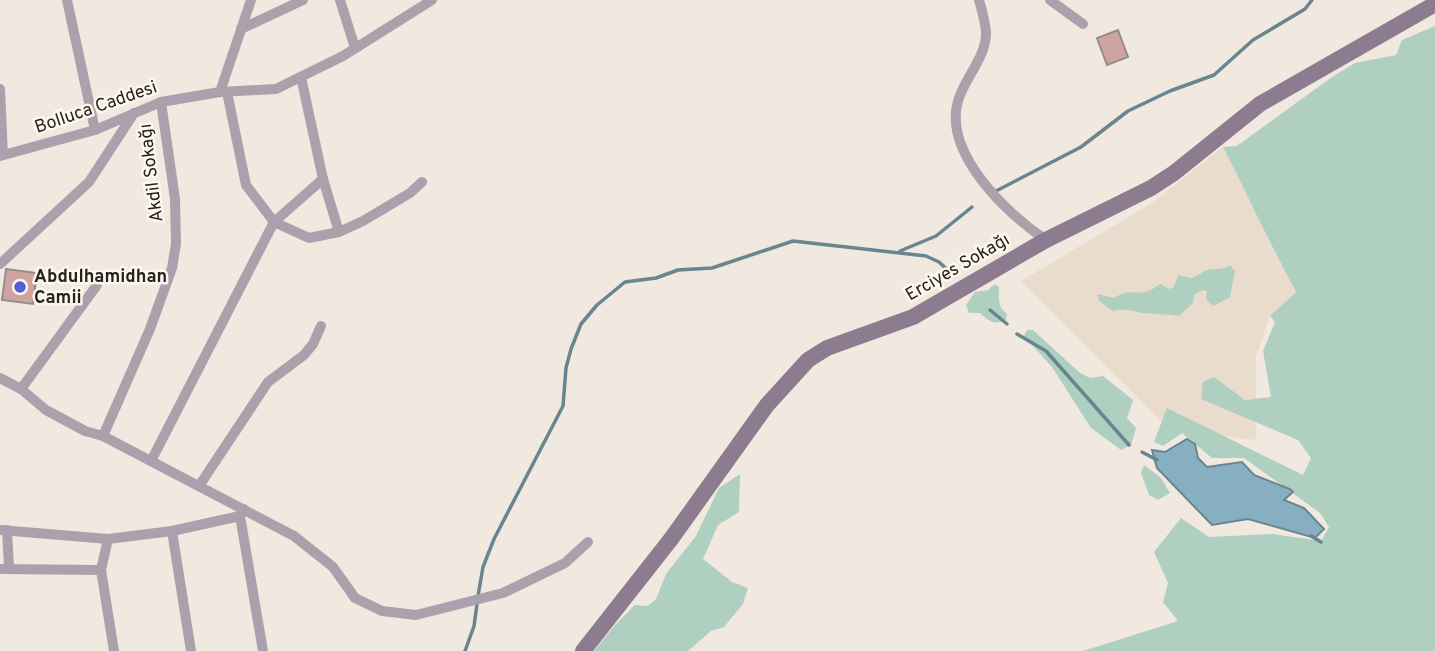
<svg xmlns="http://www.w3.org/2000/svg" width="1435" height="651" font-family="Overpass,sans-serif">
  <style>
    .built { fill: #e9dccd }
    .green { fill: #afd0c0 }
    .water { fill: #86afc1; stroke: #698590; stroke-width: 2 }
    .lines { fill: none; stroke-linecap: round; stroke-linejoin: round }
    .stream { stroke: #698590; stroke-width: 3.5 }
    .building { fill: #cea3a0; stroke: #988c8b; stroke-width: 2 }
    .street { stroke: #aca0ad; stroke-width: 10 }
    .secondary { stroke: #8d7c8f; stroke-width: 16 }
    .poi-dot { fill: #555ed4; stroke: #fef7ee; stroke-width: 2.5 }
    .labels { text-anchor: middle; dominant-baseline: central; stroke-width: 5; stroke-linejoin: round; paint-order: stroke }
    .street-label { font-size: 18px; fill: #25221f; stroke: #fef7ee }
    .poi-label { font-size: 18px; font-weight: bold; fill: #25221f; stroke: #fef7ee; text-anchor: start }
  </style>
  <rect width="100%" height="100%" fill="#f1e9e0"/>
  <polygon class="built" points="1223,147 1250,198 1273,250 1296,292 1270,316 1256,356 1256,440 1170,430 1021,281 1152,203"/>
  <g class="green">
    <path d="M1435,26V651H1083L1178,621L1163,602L1168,583L1154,552L1181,518L1209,537L1273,534L1321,541L1329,527L1320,513L1244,458H1212L1182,433L1163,446L1154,442L1167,408L1303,475L1311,458L1298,440L1201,399L1203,382L1214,377L1245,400L1271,397L1263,351L1275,322L1270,316L1296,292C1270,245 1248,195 1223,147L1237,146L1332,77L1355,63L1396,55L1402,40Z"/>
    <path d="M1230,265L1235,271L1230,297L1213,306L1206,299L1207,291L1203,290L1194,295L1193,303L1179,316C1167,314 1154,314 1143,313C1131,311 1125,308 1113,311L1099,301L1097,294L1115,298C1127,289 1132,294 1144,292C1149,292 1156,287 1160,284L1169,289L1174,287L1178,275L1192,278L1207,270L1225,268Z"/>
    <path d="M995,284L999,287C999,298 997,307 1007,314L1006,320C994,325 990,322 980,313H969L966,305L975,292L988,290Z"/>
    <polygon points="1027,330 1033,330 1080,373 1090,378 1103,376 1133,400 1127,418 1136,428 1131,445 1121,450 1091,428 1052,367 1024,336"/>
    <polygon points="1144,465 1161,478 1170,493 1158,500 1149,495 1141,473"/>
    <polygon points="740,474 739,512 718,525 703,559 732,582 748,588 743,604 724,627 711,631 688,651 594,651 615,625 635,605 648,606 656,599 666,574 696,536 719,488"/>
  </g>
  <polygon class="water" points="1187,439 1195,444 1198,458 1207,467 1242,462 1254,475 1290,489 1293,492 1284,500 1304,508 1324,529 1315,538 1248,519 1212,525 1157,468 1152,450 1165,452"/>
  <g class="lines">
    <g class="stream">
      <polyline points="996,191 1081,147 1128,111 1170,91 1214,75 1253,40 1305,9 1312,0"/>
      <polyline points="900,251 936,236 972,207"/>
      <polyline points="990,310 1007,324"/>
      <polyline points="1017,334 1046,351 1129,445"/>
      <polyline points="1142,452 1157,460"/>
      <polyline points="1311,536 1321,542"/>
      <polyline points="478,596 483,567 494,539 563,406 566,368 571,349 581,324 597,305 625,282 656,278 678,270 712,268 793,241 926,256 939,262 951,273"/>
      <polyline points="465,651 474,626 477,604"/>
    </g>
  </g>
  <g class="building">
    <polygon points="1118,30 1128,57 1107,65 1097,38"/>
    <polygon points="6,269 37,273 33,304 2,300"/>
  </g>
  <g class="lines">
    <g class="street">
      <polyline points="67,0 95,130"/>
      <polyline points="340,0 355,48"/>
      <path d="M979,0C982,10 985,21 986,32C987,56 964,79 958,101C943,153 1007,214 1046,240"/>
      <polyline points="1050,0 1083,24"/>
      <polyline points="241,29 303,0"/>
      <polyline points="301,77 323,179 339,232"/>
      <polyline points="0,89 3,155"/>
      <polyline points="220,92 251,0"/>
      <polyline points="227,92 246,185 274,222 309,238 339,232 363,221 410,193 422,182"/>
      <polyline points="0,156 95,130 161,102 220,92 276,89 343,56 432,0"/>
      <polyline points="0,264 89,182 134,113"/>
      <polyline points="0,378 21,389 46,410 85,431 103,436 294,536 333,567 355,598 382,611 416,615 503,593 565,563 588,542"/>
      <polyline points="21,389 97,285"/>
      <polyline points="103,436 150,329 172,268 176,244 175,199 161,102"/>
      <polyline points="151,461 274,222 323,179"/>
      <polyline points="199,486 268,382 304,355 313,344 321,326"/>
      <polyline points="240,516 263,651"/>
      <polyline points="0,530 108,539 172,531 240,516 244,509"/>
      <polyline points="7,530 9,568"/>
      <polyline points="172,531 191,651"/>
      <polyline points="108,539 101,570 114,651"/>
      <polyline points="0,569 101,570"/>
    </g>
    <polyline class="secondary" points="583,651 671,539 767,405 808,360 827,348 913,317 1046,240 1151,188 1174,173 1260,104 1435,4"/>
  </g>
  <circle class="poi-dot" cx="20" cy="287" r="7"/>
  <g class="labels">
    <g class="street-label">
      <text transform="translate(96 108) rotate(-19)">Bolluca Caddesi</text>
      <text transform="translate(152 173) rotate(-97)">Akdil Sokağı</text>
      <text transform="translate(958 268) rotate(-30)">Erciyes Sokağı</text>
    </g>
    <g class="poi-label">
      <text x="34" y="277">Abdulhamidhan<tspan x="34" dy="21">Camii</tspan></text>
    </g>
  </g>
</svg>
